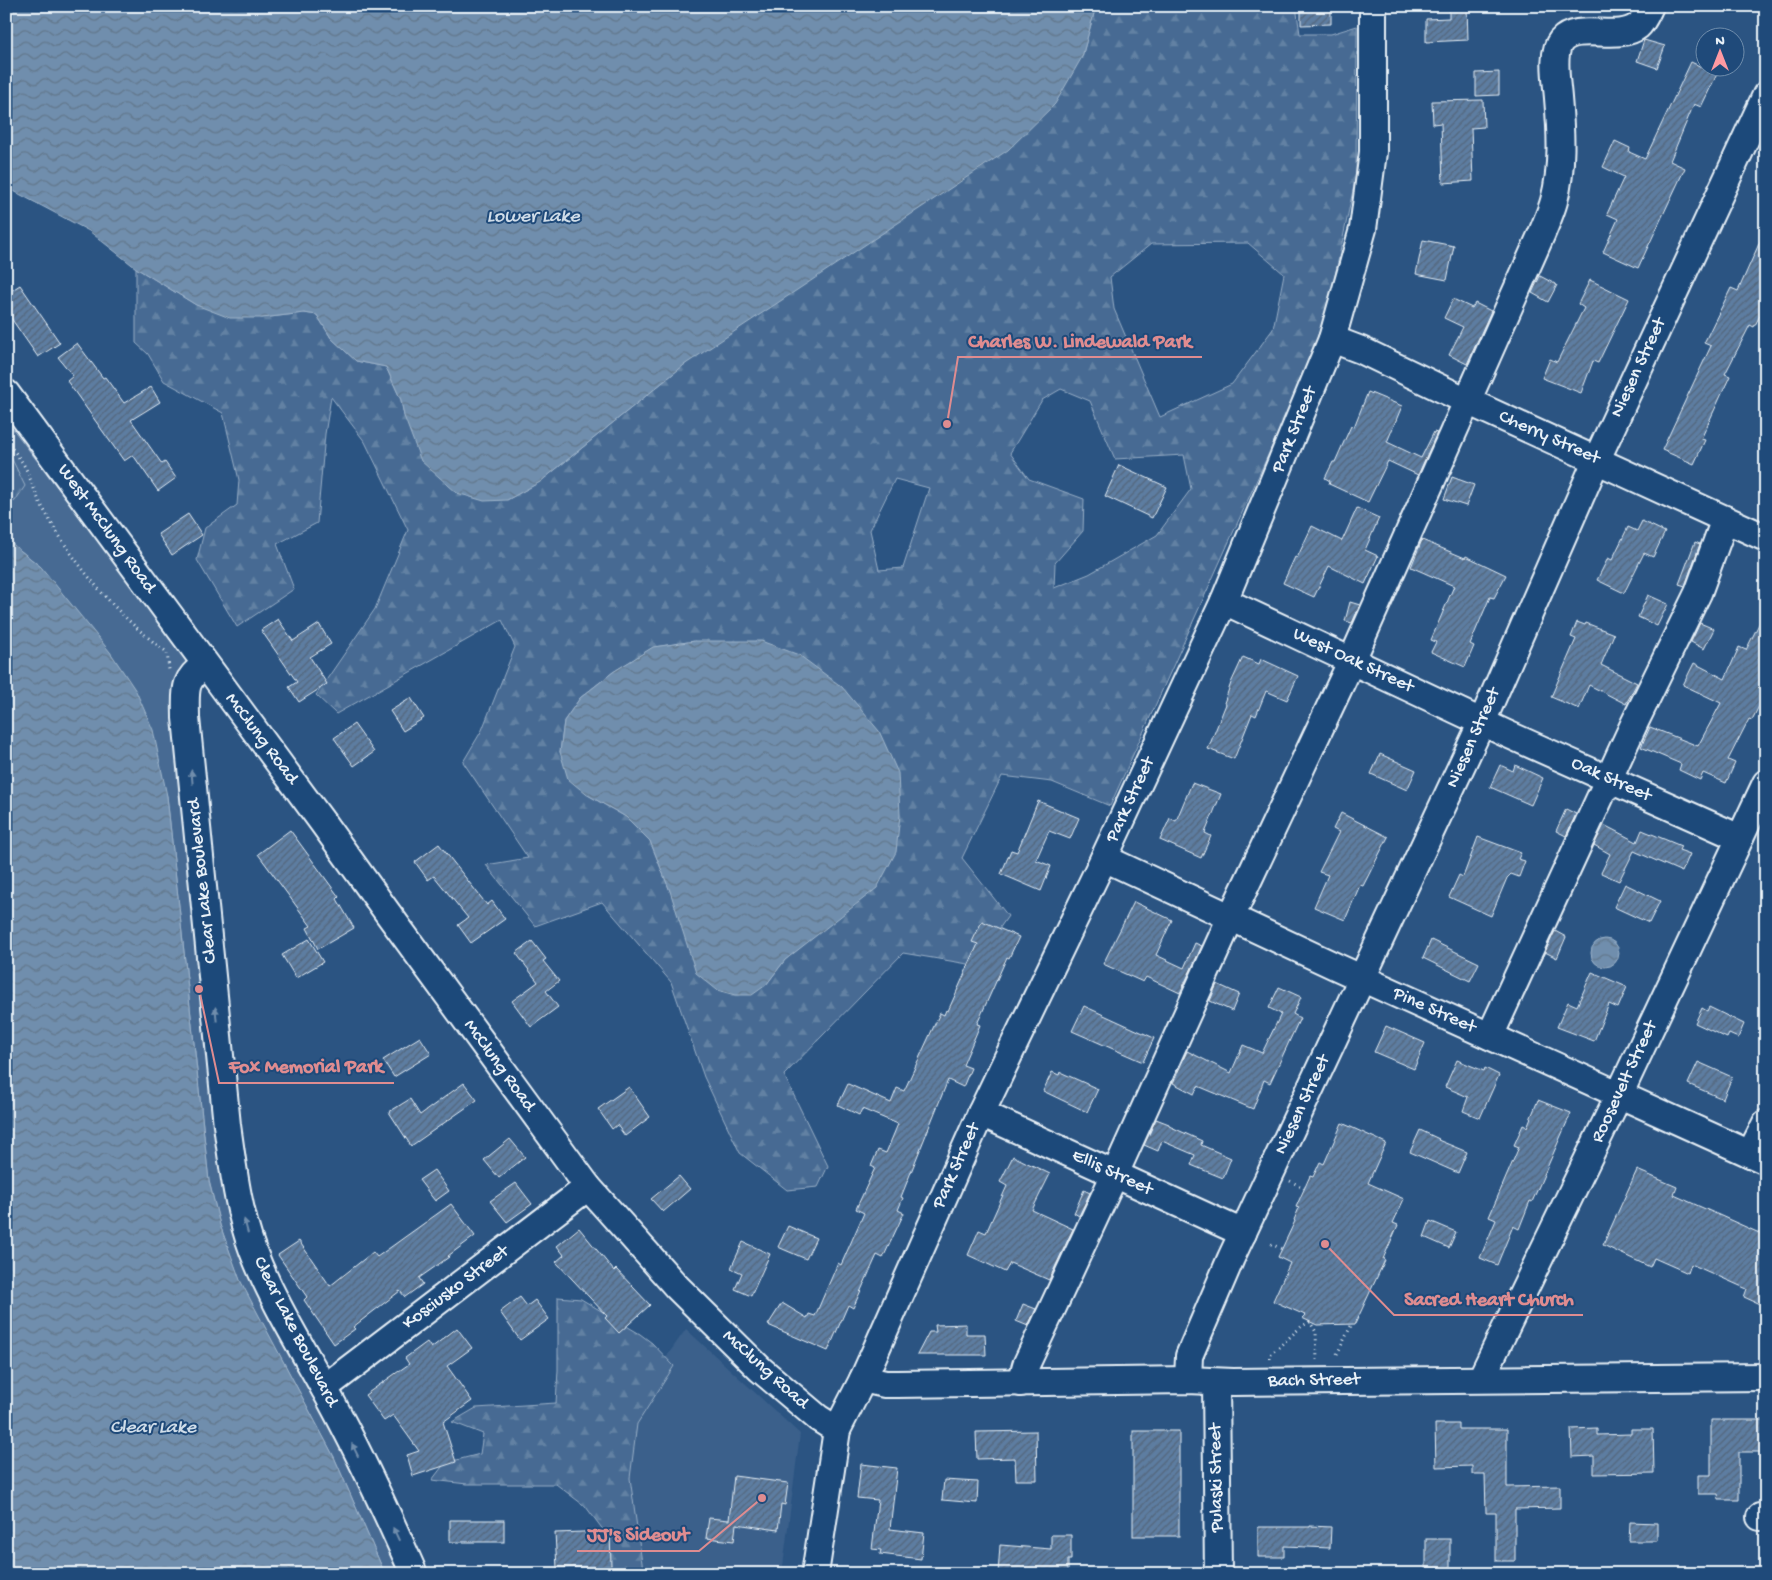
<svg xmlns="http://www.w3.org/2000/svg" width="1772" height="1580" font-family="'Gochi Hand',sans-serif">
  <style>
    .built { fill: #3a608b }
    .green { fill: #476b93; stroke: #98aec6 }
    .forest { fill: url(#forest-firs); stroke: #98aec6; fill-rule: evenodd }
    .water { fill: url(#water-waves); stroke: #a0b6cb }
    .building { fill: url(#building-hatch); stroke: #e8f1f8 }
    .lines { fill: none; stroke-linecap: round; stroke-linejoin: round }
    .minor-casing { stroke: #e8f1f8; stroke-width: 30 }
    .path { stroke: #e8f1f8; stroke-width: 3; stroke-dasharray: 1 4; stroke-linecap: butt }
    .minor { stroke: #1f4a7a; stroke-width: 26 }
    .oneway { fill: #6f8dac }
    .labels { text-anchor: middle; dominant-baseline: central; stroke-width: 4; stroke-linejoin: round; paint-order: stroke }
    .street-label { font-size: 19px; fill: #e8f1f8; stroke: #1f4a7a }
    .water-label { font-size: 20px; font-style: italic; fill: #d0dde9; stroke: #1f4a7a }
    .leader { fill: none; stroke: #df8c90; stroke-width: 2 }
    .callout-dot { fill: #df8c90; stroke: #1f4a7a; stroke-width: 2 }
    .callout-label { font-size: 20px; text-anchor: middle; font-weight: bold; fill: #df8c90; stroke: #1f4a7a; stroke-width: 4; stroke-linejoin: round; paint-order: stroke }
  </style>
  <defs>
    <pattern id="forest-firs" width="22" height="20" patternUnits="userSpaceOnUse" patternTransform="scale(1.25)"><rect width="22" height="20" fill="#476b93"/><path d="M5 1l3.5 6h-7zM16 11l3.5 6h-7z" fill="#6281a3"/></pattern>
    <pattern id="water-waves" width="16" height="10" patternUnits="userSpaceOnUse" patternTransform="scale(1.25)"><rect width="16" height="10" fill="#708ead"/><path d="M0 5q4-4 8 0t8 0" fill="none" stroke="#61768a"/></pattern>
    <pattern id="building-hatch" width="6" height="6" patternUnits="userSpaceOnUse" patternTransform="scale(1.25)"><rect width="6" height="6" fill="#5d7da1"/><path d="M-1 1l2-2M0 6l6-6M5 7l2-2" fill="none" stroke="#53657a"/></pattern>
  </defs>
  <rect width="100%" height="100%" fill="#2b5482"/>
  <filter id="ink" filterUnits="userSpaceOnUse"><feTurbulence type="fractalNoise" baseFrequency=".02" numOctaves="2"/><feDisplacementMap in="SourceGraphic" scale="10" xChannelSelector="R" yChannelSelector="G"/><feConvolveMatrix kernelMatrix="1 2 1 2 8 2 1 2 1" color-interpolation-filters="sRGB"/></filter>
  <g filter="url(#ink)">
    <polygon class="built" points="686,1329 800,1434 782,1574 628,1574 621,1421"/>
    <polygon class="green" points="6,420 191,662 235,1212 407,1574 385,1574 334,1457 240,1281 220,1225 209,1181 167,796 41,567 6,539"/>
    <g class="forest">
      <path d="M1096,6H1296L1300,34H1331L1357,26L1356,176L1323,333L1110,806L1052,782L1002,776L962,858L1008,916L974,965L903,953L784,1075L828,1166L818,1187L787,1190L740,1153L704,1077L671,982L602,902L535,926L486,865L528,858L463,762L482,730L515,647L502,620L336,714L316,695L375,609L408,530L365,442L331,397L325,434L317,523L277,544L294,589L237,627L197,560L205,528L237,505L239,480L223,413L164,381L148,354L136,343V268L196,305L262,318L304,313L317,315L331,338L356,361L386,367L401,400L404,416L507,500L540,482L684,365L1082,57ZM1248,243L1284,274L1273,329L1232,384L1160,417L1114,309L1110,277L1151,244ZM1061,389L1090,401L1115,459L1184,455L1191,489L1157,535L1089,574L1054,588L1055,563L1083,531L1084,499L1029,479L1010,453L1042,400ZM895,479L929,488L903,568L879,570L870,530ZM695,641L818,933L785,960L766,985L670,891L650,841L626,817L586,794L560,752L564,721L580,698L613,672L654,647Z"/>
      <polygon points="6,451 9,453 25,486 15,501 6,504"/>
      <polygon points="558,1297 581,1299 640,1334 652,1343 674,1366 637,1424 630,1478 643,1570 650,1574 602,1574 610,1539 586,1507 556,1484 467,1484 432,1480 445,1463 480,1454 483,1434 452,1422 476,1408 556,1403 558,1370"/>
    </g>
    <g class="water">
      <polygon points="6,6 1096,6 1082,57 1055,104 1008,150 684,365 540,482 507,500 484,501 457,493 421,461 404,416 401,400 386,367 356,361 331,338 317,315 304,313 262,318 230,318 196,305 136,268 89,231 6,187"/>
      <polygon points="6,539 41,567 110,652 136,691 153,730 167,796 209,1181 220,1225 240,1280 334,1457 385,1574 6,1574"/>
      <polygon points="695,641 761,641 799,655 842,687 879,731 898,773 900,815 896,852 877,888 785,960 766,985 752,995 735,995 717,990 696,973 670,891 650,841 626,817 586,794 568,779 560,752 564,721 580,698 613,672 653,647"/>
      <circle cx="1605" cy="953" r="14"/>
    </g>
    <g class="building">
      <polygon points="1301,6 1331,6 1331,24 1301,25"/>
      <polygon points="1449,6 1467,6 1468,40 1426,42 1426,19 1449,18"/>
      <polygon points="1644,40 1665,46 1657,68 1637,61"/>
      <polygon points="1691,62 1717,74 1701,107 1694,104 1670,161 1685,168 1638,268 1603,252 1618,219 1607,214 1624,177 1603,167 1615,141 1630,148 1629,152 1645,159"/>
      <polygon points="1499,72 1499,95 1476,96 1476,73"/>
      <polygon points="1483,100 1484,127 1471,128 1473,181 1443,183 1441,123 1433,124 1432,101"/>
      <polygon points="1766,228 1766,304 1754,327 1750,325 1725,374 1730,376 1701,439 1705,440 1694,464 1662,450 1711,346 1704,343 1731,288 1738,291"/>
      <polygon points="1423,240 1454,246 1447,280 1416,274"/>
      <polygon points="1540,276 1557,285 1548,302 1532,293"/>
      <polygon points="1590,280 1629,299 1598,363 1593,361 1581,393 1542,378 1550,359 1557,362 1584,308 1578,304"/>
      <polygon points="20,285 60,343 38,357 6,311 6,294"/>
      <polygon points="1453,299 1472,308 1475,303 1491,311 1467,364 1449,355 1463,327 1444,318"/>
      <polygon points="77,343 103,378 105,377 124,403 151,387 160,402 131,420 162,464 165,462 176,478 158,491 133,455 124,461 67,381 73,376 58,357"/>
      <polygon points="1368,392 1402,406 1387,442 1421,458 1434,432 1437,433 1418,475 1388,461 1368,502 1329,484 1330,481 1325,478 1333,462 1335,462 1351,426 1354,427"/>
      <polygon points="1119,465 1167,487 1152,518 1105,496"/>
      <polygon points="1452,477 1474,485 1466,506 1444,499"/>
      <polygon points="1357,508 1379,518 1365,550 1378,556 1365,584 1329,566 1314,597 1283,583 1295,557 1297,558 1312,526 1342,541"/>
      <polygon points="188,514 202,535 172,555 158,534"/>
      <polygon points="1642,521 1665,532 1653,557 1644,553 1624,593 1597,580 1608,558 1612,560 1628,527 1637,531"/>
      <polygon points="1422,540 1465,558 1466,556 1506,575 1494,598 1490,597 1470,644 1474,646 1465,667 1431,652 1436,642 1431,640 1454,586 1411,567"/>
      <polygon points="1695,542 1700,544 1685,586 1679,584"/>
      <polygon points="1648,595 1668,604 1657,626 1638,617"/>
      <polygon points="1350,602 1360,605 1352,623 1345,621"/>
      <polygon points="1766,610 1766,692 1752,720 1749,719 1728,760 1735,763 1726,783 1703,773 1700,780 1679,770 1681,764 1641,747 1650,727 1698,746 1721,703 1683,685 1694,663 1725,679 1739,647 1746,650"/>
      <polygon points="278,619 293,641 319,624 331,644 310,657 327,684 299,702 289,687 297,682 261,630"/>
      <polygon points="1577,622 1585,625 1586,623 1614,634 1601,665 1637,683 1626,704 1589,685 1579,709 1551,697 1576,639 1571,637"/>
      <polygon points="1700,623 1714,629 1704,649 1691,642"/>
      <polygon points="1243,657 1259,664 1261,659 1298,676 1287,700 1266,691 1256,716 1252,714 1234,759 1208,749 1226,704 1224,703 1231,683"/>
      <polygon points="411,698 424,718 403,731 390,711"/>
      <polygon points="354,724 374,752 354,766 334,738"/>
      <polygon points="1380,754 1416,770 1407,790 1371,774"/>
      <polygon points="1500,765 1513,771 1515,765 1543,778 1531,805 1490,787"/>
      <polygon points="1192,783 1221,794 1205,833 1211,836 1201,858 1160,840 1170,818 1176,821"/>
      <polygon points="1038,801 1079,818 1070,839 1049,831 1036,860 1051,866 1041,891 1001,874 1011,850 1017,852"/>
      <polygon points="1566,809 1576,814 1566,836 1556,831"/>
      <polygon points="1341,813 1388,837 1363,886 1360,885 1345,920 1314,907 1328,875 1319,872 1339,832 1333,829"/>
      <polygon points="1604,825 1637,842 1642,830 1681,846 1679,850 1690,854 1682,872 1634,851 1619,881 1601,873 1610,854 1594,845"/>
      <polygon points="290,830 339,897 337,899 354,928 318,949 307,928 311,926 258,854"/>
      <polygon points="1478,837 1521,853 1518,859 1525,861 1519,877 1511,874 1507,878 1491,916 1449,897 1459,875 1463,877"/>
      <polygon points="439,844 487,905 492,901 505,919 471,943 458,925 468,918 434,876 428,880 415,862"/>
      <polygon points="1625,884 1660,901 1649,923 1614,907"/>
      <polygon points="1134,902 1172,920 1156,955 1184,968 1195,943 1202,946 1180,993 1146,977 1143,982 1103,964"/>
      <polygon points="982,921 1019,937 1009,958 1007,957 977,1024 980,1025 963,1065 971,1068 963,1087 948,1080 901,1197 903,1198 898,1210 904,1213 883,1258 877,1255 853,1308 848,1305 828,1351 768,1325 782,1303 807,1318 809,1314 815,1316 838,1263 841,1265 864,1213 856,1209 875,1168 871,1166 878,1150 886,1153 898,1124 862,1109 859,1115 838,1105 848,1084 891,1103 897,1088 904,1091 940,1013 944,1015 946,1010 948,1011 978,944 972,942"/>
      <polygon points="1555,931 1566,937 1557,958 1545,952"/>
      <polygon points="309,939 323,962 296,978 282,955"/>
      <polygon points="1431,940 1479,963 1470,981 1423,958"/>
      <polygon points="532,941 546,959 543,961 559,981 546,991 558,1007 531,1027 512,1001 538,982 516,953"/>
      <polygon points="1592,972 1627,987 1618,1008 1609,1004 1594,1041 1557,1027 1568,1002 1577,1006"/>
      <polygon points="1217,984 1239,994 1232,1011 1210,1001"/>
      <polygon points="1279,987 1301,997 1293,1014 1300,1018 1270,1083 1264,1080 1253,1109 1198,1086 1194,1094 1173,1083 1187,1051 1231,1073 1243,1045 1262,1053 1281,1014 1269,1008"/>
      <polygon points="1084,1006 1154,1038 1143,1062 1072,1031"/>
      <polygon points="1709,1007 1744,1024 1738,1038 1729,1034 1727,1038 1695,1023 1702,1008 1707,1011"/>
      <polygon points="1386,1026 1425,1043 1414,1069 1374,1052"/>
      <polygon points="420,1037 431,1054 394,1077 383,1060"/>
      <polygon points="1457,1060 1484,1071 1485,1068 1499,1075 1480,1118 1463,1111 1468,1097 1445,1087"/>
      <polygon points="1698,1062 1732,1077 1723,1099 1688,1084"/>
      <polygon points="1052,1072 1059,1075 1060,1072 1098,1089 1087,1112 1043,1091"/>
      <polygon points="464,1083 477,1100 411,1146 389,1112 410,1099 420,1115"/>
      <polygon points="629,1087 650,1117 625,1136 617,1125 612,1129 598,1109"/>
      <polygon points="1538,1100 1571,1113 1532,1202 1530,1201 1519,1229 1513,1226 1497,1265 1480,1258 1496,1220 1489,1217 1519,1147 1514,1145 1523,1125 1527,1127"/>
      <polygon points="1156,1119 1169,1124 1169,1126 1202,1141 1201,1145 1231,1158 1223,1178 1191,1165 1195,1155 1162,1141 1158,1151 1144,1145"/>
      <polygon points="1342,1123 1386,1143 1368,1183 1404,1199 1393,1223 1398,1225 1383,1259 1385,1260 1355,1324 1317,1325 1302,1318 1305,1315 1273,1301 1290,1263 1278,1257 1295,1221 1294,1220 1299,1208 1296,1207 1310,1176 1313,1177 1320,1162 1324,1164"/>
      <polygon points="1420,1130 1439,1139 1438,1140 1467,1152 1458,1173 1410,1152"/>
      <polygon points="510,1139 525,1157 499,1178 484,1160"/>
      <polygon points="1013,1156 1050,1174 1032,1210 1073,1229 1049,1280 1010,1263 1005,1272 968,1255 979,1230 986,1233 1007,1186 1000,1182"/>
      <polygon points="434,1170 449,1191 435,1201 419,1180"/>
      <polygon points="1637,1170 1677,1187 1674,1195 1766,1236 1766,1307 1744,1297 1747,1289 1691,1264 1688,1273 1654,1258 1650,1267 1603,1245"/>
      <polygon points="679,1176 690,1189 663,1212 651,1199"/>
      <polygon points="516,1183 532,1204 507,1222 490,1201"/>
      <polygon points="1084,1190 1090,1193 1079,1216 1074,1213"/>
      <polygon points="451,1204 475,1236 448,1256 449,1257 419,1278 423,1284 405,1297 400,1291 353,1327 355,1329 334,1344 304,1300 307,1297 278,1255 299,1241 330,1286 373,1252 377,1257"/>
      <polygon points="1430,1221 1456,1232 1449,1248 1424,1237"/>
      <polygon points="788,1226 816,1238 806,1259 778,1247"/>
      <polygon points="579,1228 614,1271 616,1269 650,1305 619,1333 605,1318 607,1316 556,1262 564,1255 557,1246"/>
      <polygon points="743,1242 770,1254 751,1296 735,1289 742,1273 731,1268"/>
      <polygon points="520,1297 527,1306 535,1300 549,1319 520,1340 500,1312"/>
      <polygon points="1023,1304 1036,1309 1028,1326 1016,1321"/>
      <polygon points="966,1324 966,1334 985,1334 986,1355 917,1355 929,1332 936,1332 935,1325"/>
      <polygon points="457,1328 472,1348 447,1366 472,1401 443,1422 456,1462 413,1476 407,1455 419,1451 393,1415 384,1421 365,1395 409,1364 405,1358 427,1342 431,1348"/>
      <polygon points="1711,1420 1766,1420 1766,1452 1739,1452 1739,1500 1719,1500 1718,1494 1698,1494 1698,1475 1711,1475"/>
      <polygon points="1435,1424 1459,1424 1459,1429 1507,1429 1507,1487 1560,1486 1560,1508 1515,1509 1515,1561 1496,1561 1496,1513 1486,1513 1485,1474 1472,1474 1472,1466 1436,1467"/>
      <polygon points="1597,1428 1597,1435 1631,1434 1631,1429 1653,1429 1654,1473 1594,1474 1594,1456 1572,1457 1571,1429"/>
      <polygon points="1036,1431 1037,1480 1016,1480 1015,1458 977,1459 976,1432"/>
      <rect x="1133" y="1431" width="46" height="105"/>
      <polygon points="861,1464 897,1468 890,1529 924,1533 921,1559 880,1554 881,1550 872,1549 878,1500 857,1498"/>
      <polygon points="734,1476 788,1483 785,1505 781,1504 778,1530 736,1524 734,1541 706,1538 709,1518 729,1520"/>
      <polygon points="944,1480 978,1482 977,1503 942,1500"/>
      <rect x="450" y="1520" width="54" height="22"/>
      <polygon points="1630,1522 1657,1523 1657,1541 1629,1541"/>
      <polygon points="1310,1526 1331,1527 1330,1548 1284,1546 1284,1557 1258,1557 1258,1527 1310,1527"/>
      <polygon points="610,1531 611,1566 557,1568 555,1533"/>
      <polygon points="1051,1535 1071,1535 1071,1560 1068,1560 1068,1574 998,1574 1000,1545 1051,1549"/>
      <rect x="1426" y="1539" width="24" height="29"/>
    </g>
    <g class="lines">
      <defs>
        <g id="minor">
          <polyline points="1332,339 1361,350 1467,401 1766,538"/>
          <polyline points="6,393 323,823 387,912 588,1187 677,1287 760,1369 818,1418 837,1430"/>
          <polyline points="1224,601 1505,733 1740,838"/>
          <path d="M205,665C182,680 186,692 186,718L227,1125C233,1167 238,1211 253,1251C273,1303 304,1351 330,1399C361,1456 388,1515 414,1574"/>
          <polyline points="1104,858 1337,967 1766,1161"/>
          <polyline points="1490,1036 1634,724 1698,593 1725,519"/>
          <polyline points="981,1113 1243,1233"/>
          <polyline points="1750,1154 1766,1123"/>
          <polyline points="863,1379 885,1384 897,1384 1188,1380 1233,1382 1766,1377"/>
          <polyline points="1481,1379 1619,1095 1766,783"/>
          <polyline points="1188,1380 1189,1356 1231,1258 1482,722 1597,459 1766,95"/>
          <polyline points="1216,1382 1218,1574"/>
          <path d="M1021,1383L1026,1365L1115,1174L1231,917L1352,660L1542,233C1546,223 1551,212 1554,201C1563,167 1561,132 1558,98C1557,83 1551,53 1561,41C1577,22 1618,42 1638,26C1643,22 1647,12 1650,6"/>
          <polyline points="324,1388 588,1187"/>
          <polyline points="1760,1517 1766,1517"/>
          <polyline points="815,1574 837,1430 863,1379 981,1113 1104,858 1224,601 1332,339 1363,229 1373,152 1373,6"/>
        </g>
      </defs>
      <use href="#minor" class="minor-casing"/>
      <g class="path">
        <path d="M6,441C13,450 21,459 26,469C32,482 36,496 43,508C73,563 116,616 167,652L169,670"/>
        <polyline points="1290,1181 1304,1188"/>
        <polyline points="1271,1244 1282,1249"/>
        <polyline points="1337,1354 1351,1326"/>
        <polyline points="1270,1359 1270,1355 1302,1326 1310,1322 1316,1332 1317,1360"/>
      </g>
      <use href="#minor" class="minor"/>
    </g>
    <defs><path id="oneway-solid" d="M-6-.8H1V-3.2L6.5 0L1 3.2V.8H-6Z" transform="scale(1.25)"/></defs>
    <g class="oneway">
      <use href="#oneway-solid" transform="translate(192 777) rotate(-95)"/>
      <use href="#oneway-solid" transform="translate(216 1014) rotate(-95)"/>
      <use href="#oneway-solid" transform="translate(246 1226) rotate(-105)"/>
      <use href="#oneway-solid" transform="translate(355 1450) rotate(-116)"/>
      <use href="#oneway-solid" transform="translate(396 1534) rotate(-115)"/>
    </g>
  </g>
  <g class="labels">
    <g class="street-label">
      <text transform="translate(1639 368) rotate(-65)">Niesen Street</text>
      <text transform="translate(1295 430) rotate(-68)">Park Street</text>
      <text transform="translate(1549 438) rotate(24)">Cherry Street</text>
      <text transform="translate(106 529) rotate(54)">West McClung Road</text>
      <text transform="translate(1353 661) rotate(25)">West Oak Street</text>
      <text transform="translate(1474 738) rotate(-66)">Niesen Street</text>
      <text transform="translate(261 739) rotate(53)">McClung Road</text>
      <text transform="translate(1611 780) rotate(24)">Oak Street</text>
      <text transform="translate(1131 800) rotate(-65)">Park Street</text>
      <text transform="translate(203 881) rotate(-96)">Clear Lake Boulevard</text>
      <text transform="translate(1434 1011) rotate(24)">Pine Street</text>
      <text transform="translate(499 1066) rotate(54)">McClung Road</text>
      <text transform="translate(1625 1082) rotate(-65)">Roosevelt Street</text>
      <text transform="translate(1303 1105) rotate(-65)">Niesen Street</text>
      <text transform="translate(957 1166) rotate(-66)">Park Street</text>
      <text transform="translate(1112 1173) rotate(25)">Ellis Street</text>
      <text transform="translate(456 1288) rotate(-37)">Kosciusko Street</text>
      <text transform="translate(295 1332) rotate(63)">Clear Lake Boulevard</text>
      <text transform="translate(765 1370) rotate(42)">McClung Road</text>
      <text transform="translate(1314 1381) rotate(-1)">Bach Street</text>
      <text transform="translate(1217 1478) rotate(-91)">Pulaski Street</text>
    </g>
    <g class="water-label">
      <text x="533" y="217">Lower Lake</text>
      <text x="153" y="1428">Clear Lake</text>
    </g>
  </g>
  <path class="leader" d="M947 424L958 357H1202M199 989L219 1083H394M1325 1244L1394 1315H1583M762 1498L699 1551H577"/>
  <g class="callout-dot">
    <circle cx="947" cy="424" r="5"/>
    <circle cx="199" cy="989" r="5"/>
    <circle cx="1325" cy="1244" r="5"/>
    <circle cx="762" cy="1498" r="5"/>
  </g>
  <g class="callout-label">
    <text x="1080" y="347">Charles W. Lindewald Park</text>
    <text x="306" y="1072">Fox Memorial Park</text>
    <text x="1489" y="1305">Sacred Heart Church</text>
    <text x="638" y="1540">JJ's Sideout</text>
  </g>
  <rect width="1772" height="1580" fill="none" stroke="#1f4a7a" stroke-width="25"/>
  <rect x="12" y="12" width="1747" height="1555" fill="none" stroke="#e8f1f8" stroke-width="2" filter="url(#ink)"/>
  <g transform="translate(1720 52)"><circle r="24" fill="#1f4a7a" stroke="#6f8dac"/>
  <path d="M0-4L9 19L0 12L-9 19Z" fill="#ff9aa2"/>
  <text y="-8" font-size="14" font-weight="bold" text-anchor="middle" fill="#e8f1f8">N</text>
  </g>
</svg>
